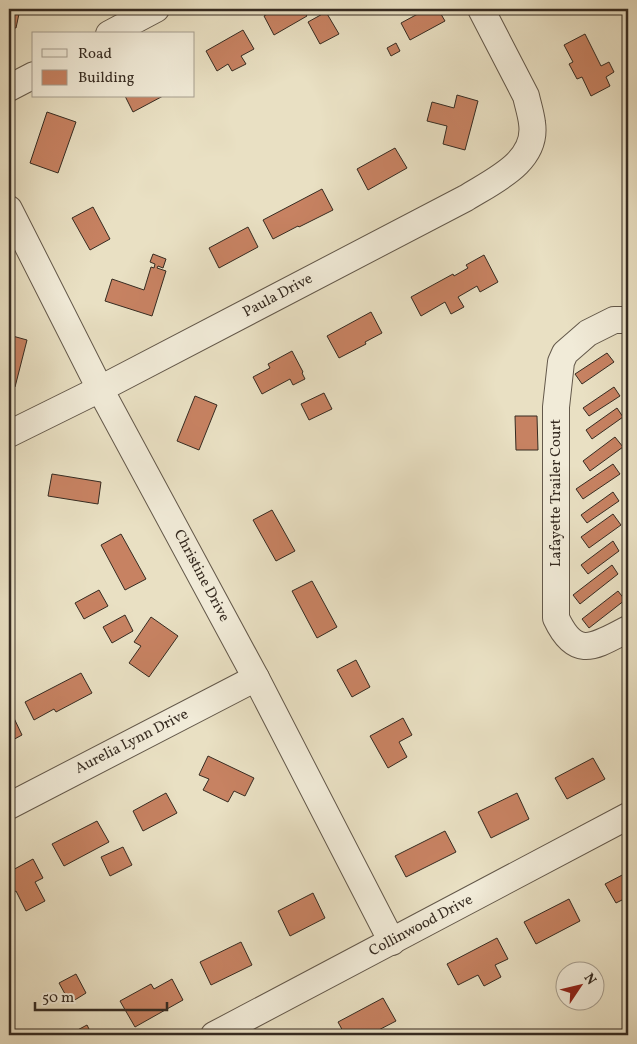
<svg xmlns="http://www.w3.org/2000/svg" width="637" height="1044" font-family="Vollkorn,serif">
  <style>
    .building { fill: #c78262; stroke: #362b21 }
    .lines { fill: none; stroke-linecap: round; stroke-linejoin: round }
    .minor-casing { stroke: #63584a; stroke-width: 28 }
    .minor { stroke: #f1ebd8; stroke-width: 26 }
    .labels { text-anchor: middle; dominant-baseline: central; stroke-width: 4; stroke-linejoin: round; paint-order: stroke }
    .street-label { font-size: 15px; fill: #362b21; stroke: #f1ebd8 }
  </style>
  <rect width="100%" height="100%" fill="#e9e0c3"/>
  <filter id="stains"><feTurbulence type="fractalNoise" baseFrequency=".004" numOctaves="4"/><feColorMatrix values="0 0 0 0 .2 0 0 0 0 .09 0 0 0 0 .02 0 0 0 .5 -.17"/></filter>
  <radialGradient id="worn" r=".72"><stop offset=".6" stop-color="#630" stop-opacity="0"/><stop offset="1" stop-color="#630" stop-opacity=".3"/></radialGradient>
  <g class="building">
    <polygon points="9,9 20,9 16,28 9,27"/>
    <polygon points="276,9 302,9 307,16 274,35 264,16"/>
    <polygon points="427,9 438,9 445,21 410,40 401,23"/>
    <polygon points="326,12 339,34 320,44 308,22"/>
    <polygon points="243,30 254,49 241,56 246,64 232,71 228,64 217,71 206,51"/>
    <polygon points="585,34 601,66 609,62 614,72 606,77 610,86 591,96 582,77 577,79 569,64 573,62 564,45"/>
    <polygon points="396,43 400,51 391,56 387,48"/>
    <polygon points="457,95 478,101 465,150 443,144 447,126 427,121 432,102 454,108"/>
    <polygon points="125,96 163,96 133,112"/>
    <polygon points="47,112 76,122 58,173 30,163"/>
    <polygon points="395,148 407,168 368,190 357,169"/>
    <polygon points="322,189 333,210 299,227 298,226 273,239 263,220"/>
    <polygon points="93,207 110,239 90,250 72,218"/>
    <polygon points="248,227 258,247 219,268 209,248"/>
    <polygon points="153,254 166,259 163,268 158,266 157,268 166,271 152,316 105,301 112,279 144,290 151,267 154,268 155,264 150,262"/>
    <polygon points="484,255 498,282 480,292 477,286 458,297 464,307 451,314 445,302 421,316 411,297 453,274 454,276 468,268 466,265"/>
    <polygon points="371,312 382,333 365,342 366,344 339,358 327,336"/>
    <polygon points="9,335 27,340 15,387 9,386"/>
    <polygon points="292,351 303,372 302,373 305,379 293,385 290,379 262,394 253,377 270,368 268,364"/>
    <polygon points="607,353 614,362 582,384 575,374"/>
    <polygon points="614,387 620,396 589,416 583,408"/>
    <polygon points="324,393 332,409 309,420 301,404"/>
    <polygon points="195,396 217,405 199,450 177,441"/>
    <polygon points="617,408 623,417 592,439 586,430"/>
    <polygon points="515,416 537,416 538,450 516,450"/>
    <polygon points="615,437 623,447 590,471 583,461"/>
    <polygon points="613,464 620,474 583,499 576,489"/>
    <polygon points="52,474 101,482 98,504 48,496"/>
    <polygon points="613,492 619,501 587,523 581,515"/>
    <polygon points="272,510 295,551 276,561 253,520"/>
    <polygon points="613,514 621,525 589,548 581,537"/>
    <polygon points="121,534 146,579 125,590 101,545"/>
    <polygon points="613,541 619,551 588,574 581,565"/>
    <polygon points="612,565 618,574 580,604 573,595"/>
    <polygon points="312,581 337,627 317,638 292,591"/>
    <polygon points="99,590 108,606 84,619 75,603"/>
    <polygon points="618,591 625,600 589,628 582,619"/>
    <polygon points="125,615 133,631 112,643 103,627"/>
    <polygon points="151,617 178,636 149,677 129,663 141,646 134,642"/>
    <polygon points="356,660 370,687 352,697 337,670"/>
    <polygon points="81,673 92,693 56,712 54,709 34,720 25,702"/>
    <polygon points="12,714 22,735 9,742 9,715"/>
    <polygon points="403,718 412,735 399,742 407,757 388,768 370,736"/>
    <polygon points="208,756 254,778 245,796 234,791 228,802 203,790 209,779 199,775"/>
    <polygon points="593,758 605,779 567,799 555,778"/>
    <polygon points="166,793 177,813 143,831 133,811"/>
    <polygon points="517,793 529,819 491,838 478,812"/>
    <polygon points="97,821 109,842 64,866 52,844"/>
    <polygon points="445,831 456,852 406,877 395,856"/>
    <polygon points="123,847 132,865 110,876 101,857"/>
    <polygon points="33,859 43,878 35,882 45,901 26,911 16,891 10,894 9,893 9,872"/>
    <polygon points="628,872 628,897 616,903 605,884"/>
    <polygon points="313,893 325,918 290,936 278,911"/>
    <polygon points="569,899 580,921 536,944 524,922"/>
    <polygon points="497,938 508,959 495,965 501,977 484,986 478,975 458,985 447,964"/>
    <polygon points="241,942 252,965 211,985 200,962"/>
    <polygon points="76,974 86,993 70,1003 59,983"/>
    <polygon points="172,979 183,1000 135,1027 120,1001 151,984 154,989"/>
    <polygon points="383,998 396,1021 369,1035 345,1035 338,1022"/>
    <polygon points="87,1025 92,1035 68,1035"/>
  </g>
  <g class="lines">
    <defs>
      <g id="minor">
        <polyline points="109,34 156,9"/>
        <polyline points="9,88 34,75"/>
        <polyline points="9,209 100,389 256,678 392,942"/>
        <path d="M628,320H614L588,333L565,353L561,362L556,407V618C576,661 595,646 628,629"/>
        <path d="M9,434L100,389L466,198C493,181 538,162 532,123C531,114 528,105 526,96L481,9"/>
        <polyline points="9,806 256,678"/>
        <polyline points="214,1035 628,816"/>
      </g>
    </defs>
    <use href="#minor" class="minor-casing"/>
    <use href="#minor" class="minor"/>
  </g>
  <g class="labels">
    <g class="street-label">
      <text transform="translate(278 296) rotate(-28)">Paula Drive</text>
      <text transform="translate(556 493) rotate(-90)">Lafayette Trailer Court</text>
      <text transform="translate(201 576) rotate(62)">Christine Drive</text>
      <text transform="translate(132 742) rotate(-27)">Aurelia Lynn Drive</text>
      <text transform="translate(421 926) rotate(-28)">Collinwood Drive</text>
    </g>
  </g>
  <rect width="637" height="1044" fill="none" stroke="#e9e0c3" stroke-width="30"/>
  <rect x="10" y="10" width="617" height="1024" fill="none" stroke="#362b21" stroke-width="2.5"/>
  <rect x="15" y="15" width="607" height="1014" fill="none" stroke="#362b21"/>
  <rect x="32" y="32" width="162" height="65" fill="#f1ebd8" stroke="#a69e8f"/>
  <rect x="42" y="49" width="25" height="8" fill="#f1ebd8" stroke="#a69e8f"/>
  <text x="78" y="58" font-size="15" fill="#362b21">Road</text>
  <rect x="42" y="70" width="25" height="15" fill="#c78262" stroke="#a69e8f"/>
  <text x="78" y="82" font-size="15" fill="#362b21">Building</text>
  <g transform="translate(580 986) rotate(55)"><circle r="24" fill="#f1ebd8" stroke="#a69e8f"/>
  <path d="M0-4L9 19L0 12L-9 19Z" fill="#8f2418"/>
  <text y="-8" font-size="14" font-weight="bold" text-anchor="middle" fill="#362b21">N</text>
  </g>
  <path d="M35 1002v8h132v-8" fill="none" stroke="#362b21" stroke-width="2.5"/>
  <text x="42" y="1002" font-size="15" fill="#362b21" stroke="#f1ebd8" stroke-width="4" paint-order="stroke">50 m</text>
  <rect width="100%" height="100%" filter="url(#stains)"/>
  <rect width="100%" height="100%" fill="url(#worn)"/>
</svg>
